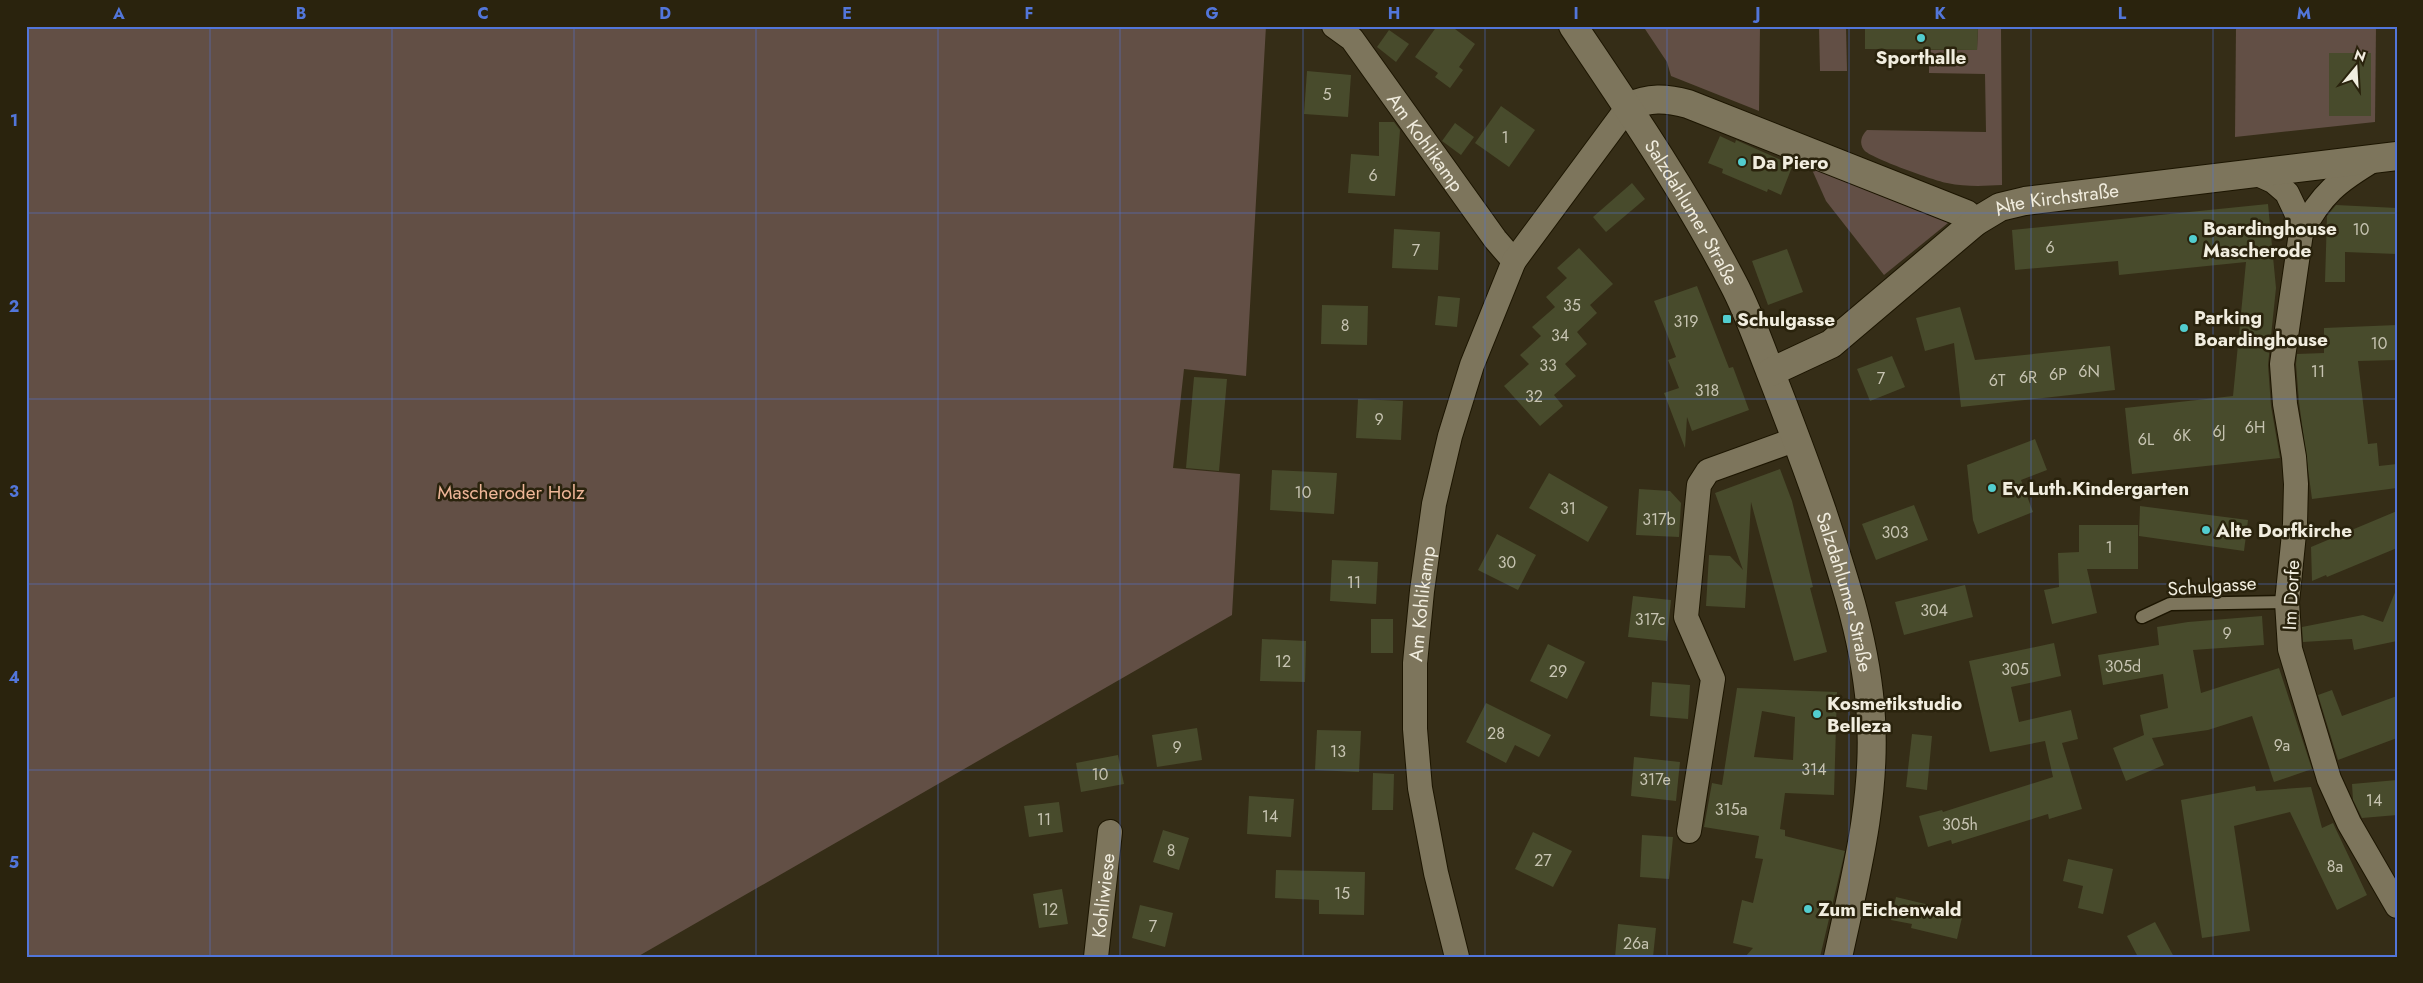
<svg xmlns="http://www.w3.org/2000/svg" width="2423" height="983" font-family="Jost,sans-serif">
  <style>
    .green { fill: #624f45 }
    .building { fill: #484b2c; fill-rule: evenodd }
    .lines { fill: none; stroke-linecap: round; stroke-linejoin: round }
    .service-casing { stroke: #1c1501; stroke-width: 15 }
    .minor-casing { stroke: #1c1501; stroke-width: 26 }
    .tertiary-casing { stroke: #1c1501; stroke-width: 30 }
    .secondary-casing { stroke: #1c1501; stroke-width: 30 }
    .service { stroke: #7d755c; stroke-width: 12 }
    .minor { stroke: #7d755c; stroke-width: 24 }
    .tertiary { stroke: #7d755c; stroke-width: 28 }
    .secondary { stroke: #7d755c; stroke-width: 28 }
    .grid { fill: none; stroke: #5276da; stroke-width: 1; stroke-opacity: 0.55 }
    .poi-dot { fill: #52cdcf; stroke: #2a230d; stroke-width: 2 }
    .labels { text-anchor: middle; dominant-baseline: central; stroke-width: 5; stroke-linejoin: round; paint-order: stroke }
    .number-label { font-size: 16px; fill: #c7c4b2 }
    .poi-label { font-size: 19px; font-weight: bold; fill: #f1eddf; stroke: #2a230d; text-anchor: start }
    .street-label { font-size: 19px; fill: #f1eddf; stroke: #2a230d }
    .park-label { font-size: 19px; fill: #efb698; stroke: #2a230d }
    .neatline { fill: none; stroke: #5276da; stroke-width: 2 }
    .grid-label { font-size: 16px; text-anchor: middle; font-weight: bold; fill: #5276da }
  </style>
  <rect width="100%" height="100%" fill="#352d17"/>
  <g class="green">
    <polygon points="26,26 1266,26 1246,376 1184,369 1173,468 1240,474 1232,615 637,957 26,957"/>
    <polygon points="1643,26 1760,26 1759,111 1671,76 1667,62"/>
    <polygon points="1819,26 1846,26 1847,71 1820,71"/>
    <path d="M1978,26H2001L2002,185C1984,186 1966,187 1947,183C1936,181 1870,158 1864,150C1859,143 1861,136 1867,130L1986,132L1985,74L1929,73V50H1977Z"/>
    <polygon points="2236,26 2376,26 2375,122 2235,137"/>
    <polygon points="1809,163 1948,217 1948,223 1884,275 1826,201"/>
  </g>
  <g class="building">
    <polygon points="1437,26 1451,26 1475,44 1459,67 1463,70 1450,88 1435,77 1438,73 1415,57"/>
    <polygon points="1865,26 1978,26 1977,50 1865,49"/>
    <polygon points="1389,30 1409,44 1396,62 1377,47"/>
    <rect x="2329" y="53" width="42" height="63"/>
    <polygon points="1307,71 1351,75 1348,117 1304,114"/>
    <polygon points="1501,106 1535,130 1509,167 1475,143"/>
    <polygon points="1379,122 1394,122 1400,130 1395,196 1348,193 1351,154 1379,156"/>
    <polygon points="1455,123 1474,137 1461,155 1442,141"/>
    <polygon points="1720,136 1735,143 1736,140 1781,160 1780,162 1792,167 1781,195 1768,189 1767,192 1722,173 1723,169 1708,163"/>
    <polygon points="1632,183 1645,199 1606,232 1593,217"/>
    <polygon points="2268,204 2276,288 2268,365 2271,406 2280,458 2132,474 2125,408 2233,396 2246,262 2119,275 2118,261 2015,270 2012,230"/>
    <polygon points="2336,205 2397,208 2397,254 2345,252 2345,282 2325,282 2327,216"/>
    <polygon points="1394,229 1440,232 1438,270 1392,268"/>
    <polygon points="1579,248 1613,284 1590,305 1597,313 1577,332 1587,344 1565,364 1576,376 1554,395 1563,406 1540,426 1504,386 1529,364 1520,355 1541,336 1532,327 1555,307 1546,297 1567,278 1557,268"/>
    <polygon points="1787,249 1803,292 1768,305 1752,261"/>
    <polygon points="1697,286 1729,368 1733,367 1749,410 1692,431 1687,417 1685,448 1664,393 1679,388 1668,360 1676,357 1654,301"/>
    <polygon points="1438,296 1460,298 1457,327 1435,325"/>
    <polygon points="1322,305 1368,306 1367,345 1321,344"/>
    <polygon points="1960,307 1975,360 2110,346 2115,390 1961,407 1954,343 1925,351 1916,318"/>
    <polygon points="2397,325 2397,360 2358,361 2368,444 2377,443 2379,466 2397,464 2397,488 2312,499 2299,402 2296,364 2297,354 2324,353 2324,328"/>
    <polygon points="1892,356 1905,387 1870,401 1857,369"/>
    <polygon points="1194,377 1227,379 1219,471 1186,468"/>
    <polygon points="1358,399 1403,401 1401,440 1356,438"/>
    <polygon points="2035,439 2047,470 2021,480 2033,512 1978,534 1973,520 1967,465"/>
    <polygon points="1780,469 1792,501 1813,587 1810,588 1827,652 1794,661 1751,502 1745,608 1706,606 1709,555 1730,556 1743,570 1715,493"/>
    <polygon points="1272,470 1337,473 1334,514 1270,510"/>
    <polygon points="1549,473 1608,507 1588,542 1529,508"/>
    <polygon points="1639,489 1670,491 1681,503 1679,537 1636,535"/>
    <polygon points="1914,505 1928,540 1876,560 1862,524"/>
    <polygon points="2140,506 2248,520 2244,551 2139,536"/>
    <polygon points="2397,511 2397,548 2327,577 2326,575 2312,581 2311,547"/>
    <polygon points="2079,525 2138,525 2138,569 2087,569 2097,613 2052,624 2044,590 2059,587 2058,553 2079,552"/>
    <polygon points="1497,534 1536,555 1518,590 1478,570"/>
    <polygon points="1332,560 1378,562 1376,604 1330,601"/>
    <polygon points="1965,585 1973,617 1904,635 1895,602"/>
    <polygon points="2396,590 2397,641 2354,650 2352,639 2303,642 2302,627 2363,615 2383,622"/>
    <polygon points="1633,596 1671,600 1667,641 1628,637"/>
    <polygon points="2262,616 2264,645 2193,650 2201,693 2279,668 2312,769 2274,782 2252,716 2208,730 2152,738 2164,765 2126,781 2113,748 2144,735 2140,715 2168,708 2163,674 2103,685 2098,655 2159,645 2157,627 2188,622"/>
    <rect x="1371" y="619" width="22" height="34"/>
    <polygon points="1262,639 1306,641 1305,682 1260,681"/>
    <polygon points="2054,643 2061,676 2011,687 2019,722 2071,710 2078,739 2062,743 2082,809 2049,819 2048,814 1952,844 1951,840 1928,847 1919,816 1942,810 1943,812 2053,777 2045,741 1990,752 1969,661"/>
    <polygon points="1548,644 1585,662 1567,699 1530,681"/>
    <polygon points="1652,682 1690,685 1688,719 1650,716"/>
    <path d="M1737,688L1837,692L1834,795L1785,793L1780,829L1785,830V836L1845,851L1820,957H1745L1753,948L1733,943L1742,900L1753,903L1763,859L1755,858L1759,836L1704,827L1712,783L1722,785ZM1762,711L1795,717L1793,760L1754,757Z"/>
    <polygon points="2332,690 2342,716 2397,696 2397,738 2338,760 2318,695"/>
    <polygon points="1486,703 1551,735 1539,757 1515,745 1506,763 1466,742"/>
    <polygon points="1197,728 1202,760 1157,767 1152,735"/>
    <polygon points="1317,730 1361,731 1359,772 1315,770"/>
    <polygon points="1912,734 1932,736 1927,790 1906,787"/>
    <polygon points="1118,755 1124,784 1081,792 1076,763"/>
    <polygon points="1634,757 1680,762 1676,801 1631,796"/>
    <polygon points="1373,773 1394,774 1393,810 1372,810"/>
    <polygon points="2397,780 2397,815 2362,818 2353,800 2352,784"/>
    <polygon points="2255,786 2256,791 2311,787 2322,828 2333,823 2367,895 2337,910 2290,812 2234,826 2250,931 2202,938 2181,800"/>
    <polygon points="1249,796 1294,799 1291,837 1247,834"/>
    <polygon points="1059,802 1063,832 1029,837 1024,806"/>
    <polygon points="1163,830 1189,838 1179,870 1153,862"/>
    <polygon points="1533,832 1572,851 1553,887 1515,869"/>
    <polygon points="1642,835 1673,837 1669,879 1640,877"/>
    <polygon points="2068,859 2113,869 2103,914 2078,908 2083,886 2063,881"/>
    <polygon points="1276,870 1365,872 1364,915 1319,914 1319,900 1275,898"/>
    <polygon points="1062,889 1068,924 1039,928 1033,894"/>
    <polygon points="1896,897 1963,913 1957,939 1911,928 1912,924 1891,920"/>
    <polygon points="1140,905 1173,913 1165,947 1132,938"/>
    <polygon points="2155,922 2161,933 2174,957 2138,957 2127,936"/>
    <polygon points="1618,924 1656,928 1653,957 1615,957"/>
  </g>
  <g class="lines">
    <defs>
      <polyline id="service" points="2142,617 2170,604 2287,602"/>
      <g id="minor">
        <path id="s1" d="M1334,26L1352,39L1495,239L1514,261"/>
        <polyline points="2253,172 2273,181 2287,193 2296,212 2301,233 2282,364 2285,404 2294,457 2296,484 2295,524 2287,602 2290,649 2329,779 2349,823 2397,906"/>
        <path d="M2301,233C2321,194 2338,181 2375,159"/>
        <polyline points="1689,831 1713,679 1686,617 1699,485 1708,471 1797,439"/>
        <path id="s2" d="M1096,957L1110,832"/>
        <path id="s3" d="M1457,957L1436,873L1420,788L1415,729V663L1422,591L1434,504L1450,436L1472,365L1514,261L1628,107"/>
      </g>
      <path id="tertiary" d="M1628,107C1649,97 1666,98 1688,104L1966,214L1975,222"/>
      <g id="secondary">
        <path id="s4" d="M1573,26C1629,109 1687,194 1733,283C1748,311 1758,341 1770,371C1788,417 1805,462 1821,508C1844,577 1867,645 1871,718C1876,800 1855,878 1838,957"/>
        <path id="s5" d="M1771,372L1831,344L1975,222L2000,207L2025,201L2397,156"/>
      </g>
    </defs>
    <use href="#service" class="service-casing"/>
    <use href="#minor" class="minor-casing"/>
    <use href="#tertiary" class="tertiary-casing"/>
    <use href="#secondary" class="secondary-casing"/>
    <use href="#service" class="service"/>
    <use href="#minor" class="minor"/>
    <use href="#tertiary" class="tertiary"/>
    <use href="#secondary" class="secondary"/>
  </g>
  <path class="grid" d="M210,26V957M392,26V957M574,26V957M756,26V957M938,26V957M1120,26V957M1303,26V957M1485,26V957M1667,26V957M1849,26V957M2031,26V957M2213,26V957M26,213H2397M26,399H2397M26,584H2397M26,770H2397"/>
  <g class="poi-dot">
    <circle cx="1921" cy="38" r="5"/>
    <circle cx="1742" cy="162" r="5"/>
    <circle cx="2193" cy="239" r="5"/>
    <rect x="1722" y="314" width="10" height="10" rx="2.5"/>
    <circle cx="2184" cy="328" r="5"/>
    <circle cx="1992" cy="488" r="5"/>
    <circle cx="2206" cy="530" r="5"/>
    <circle cx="1817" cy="714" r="5"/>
    <circle cx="1808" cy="909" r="5"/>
  </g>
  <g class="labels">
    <g class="number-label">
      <text x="1327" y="94">5</text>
      <text x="1505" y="137">1</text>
      <text x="1373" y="175">6</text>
      <text x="2361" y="229">10</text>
      <text x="2050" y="247">6</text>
      <text x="1416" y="250">7</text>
      <text x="1572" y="305">35</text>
      <text x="1686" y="321">319</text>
      <text x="1345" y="325">8</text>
      <text x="1560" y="335">34</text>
      <text x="2379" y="343">10</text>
      <text x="1548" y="365">33</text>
      <text x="2089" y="371">6N</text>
      <text x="2318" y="371">11</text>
      <text x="2058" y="374">6P</text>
      <text x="2028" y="377">6R</text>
      <text x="1881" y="378">7</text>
      <text x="1997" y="380">6T</text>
      <text x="1707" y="390">318</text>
      <text x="1534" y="396">32</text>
      <text x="1379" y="419">9</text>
      <text x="2255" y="427">6H</text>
      <text x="2219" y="431">6J</text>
      <text x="2182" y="435">6K</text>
      <text x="2146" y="439">6L</text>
      <text x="1303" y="492">10</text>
      <text x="1568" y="508">31</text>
      <text x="1659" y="519">317b</text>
      <text x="1895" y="532">303</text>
      <text x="2109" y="547">1</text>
      <text x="1507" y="562">30</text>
      <text x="1354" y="582">11</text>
      <text x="1934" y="610">304</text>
      <text x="1650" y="619">317c</text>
      <text x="2227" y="633">9</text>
      <text x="1283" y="661">12</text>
      <text x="2123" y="666">305d</text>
      <text x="2015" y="669">305</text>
      <text x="1558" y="671">29</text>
      <text x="1496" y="733">28</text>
      <text x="2282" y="745">9a</text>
      <text x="1177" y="747">9</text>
      <text x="1338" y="751">13</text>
      <text x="1814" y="769">314</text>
      <text x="1100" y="774">10</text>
      <text x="1655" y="779">317e</text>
      <text x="2374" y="800">14</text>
      <text x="1731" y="809">315a</text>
      <text x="1270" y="816">14</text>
      <text x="1044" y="819">11</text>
      <text x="1960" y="824">305h</text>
      <text x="1171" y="850">8</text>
      <text x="1543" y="860">27</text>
      <text x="2335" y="866">8a</text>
      <text x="1342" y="893">15</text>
      <text x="1050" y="909">12</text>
      <text x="1153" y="926">7</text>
      <text x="1636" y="943">26a</text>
    </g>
    <g class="poi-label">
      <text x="1921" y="57" text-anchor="middle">Sporthalle</text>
      <text x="1752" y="162">Da Piero</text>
      <text x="2203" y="228">Boardinghouse<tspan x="2203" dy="22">Mascherode</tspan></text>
      <text x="2194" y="317">Parking<tspan x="2194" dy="22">Boardinghouse</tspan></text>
      <text x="1737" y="319">Schulgasse</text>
      <text x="2002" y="488">Ev.Luth.Kindergarten</text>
      <text x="2216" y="530">Alte Dorfkirche</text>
      <text x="1827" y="703">Kosmetikstudio<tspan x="1827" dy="22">Belleza</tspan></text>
      <text x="1818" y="909">Zum Eichenwald</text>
    </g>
    <g class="street-label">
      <text stroke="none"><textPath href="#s1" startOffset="149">Am Kohlikamp</textPath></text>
      <text stroke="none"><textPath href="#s5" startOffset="341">Alte Kirchstraße</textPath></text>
      <text stroke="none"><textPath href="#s4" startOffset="221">Salzdahlumer Straße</textPath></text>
      <text transform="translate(2212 586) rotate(-4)">Schulgasse</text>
      <text stroke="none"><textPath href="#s4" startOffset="632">Salzdahlumer Straße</textPath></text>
      <text transform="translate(2291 595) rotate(-87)">Im Dorfe</text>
      <text stroke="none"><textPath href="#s3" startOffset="358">Am Kohlikamp</textPath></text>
      <text stroke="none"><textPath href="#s2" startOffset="62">Kohliwiese</textPath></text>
    </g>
    <g class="park-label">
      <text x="511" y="492">Mascheroder Holz</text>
    </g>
  </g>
  <rect width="2423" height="983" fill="none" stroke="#2a230d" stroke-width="55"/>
  <g transform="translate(2356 68) rotate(18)" stroke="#2a230d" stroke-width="4" paint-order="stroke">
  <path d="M0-4L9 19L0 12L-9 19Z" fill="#f1eddf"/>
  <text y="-8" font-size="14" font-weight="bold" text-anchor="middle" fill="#f1eddf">N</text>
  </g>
  <rect x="28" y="28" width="2368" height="928" class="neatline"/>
  <g class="grid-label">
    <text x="119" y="19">A</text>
    <text x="301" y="19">B</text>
    <text x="483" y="19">C</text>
    <text x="665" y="19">D</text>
    <text x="847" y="19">E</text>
    <text x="1029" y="19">F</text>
    <text x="1212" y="19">G</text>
    <text x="1394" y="19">H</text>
    <text x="1576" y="19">I</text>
    <text x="1758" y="19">J</text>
    <text x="1940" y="19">K</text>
    <text x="2122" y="19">L</text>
    <text x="2304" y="19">M</text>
    <text x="14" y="126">1</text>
    <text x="14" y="312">2</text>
    <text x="14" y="497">3</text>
    <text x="14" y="683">4</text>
    <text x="14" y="868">5</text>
  </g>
</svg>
